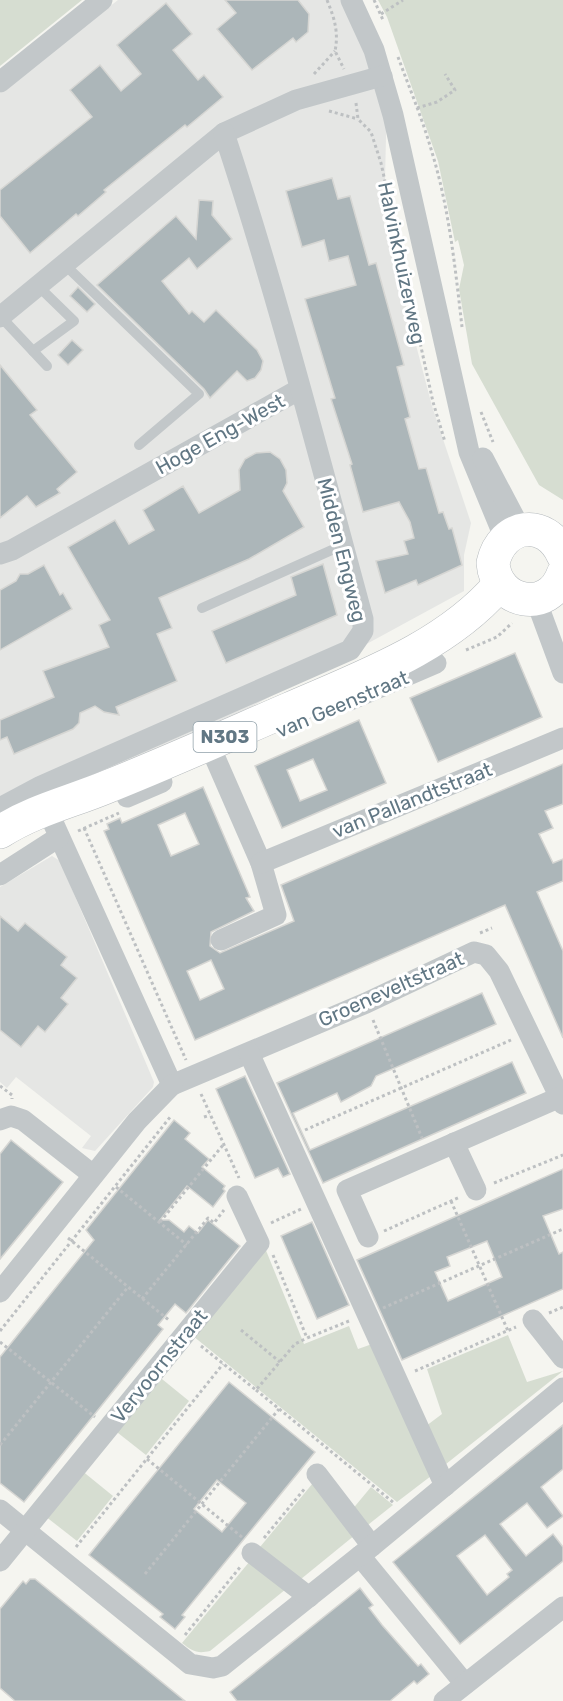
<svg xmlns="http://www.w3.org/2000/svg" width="563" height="1701" font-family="Rubik,sans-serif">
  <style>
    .built { fill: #e5e6e4 }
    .green { fill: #d6ddd1 }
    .building { fill: #acb6b9; stroke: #d6d6d3; stroke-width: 1.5; fill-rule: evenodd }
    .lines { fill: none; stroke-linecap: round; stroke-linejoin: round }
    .primary-casing { stroke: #b5babd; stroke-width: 34 }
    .path { stroke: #bdc0c2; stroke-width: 3; stroke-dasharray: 3 3; stroke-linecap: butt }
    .service { stroke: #c2c7c9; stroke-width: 10 }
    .minor { stroke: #c2c7c9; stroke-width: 21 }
    .primary { stroke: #fff; stroke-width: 33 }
    .labels { text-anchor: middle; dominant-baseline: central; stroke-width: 6; stroke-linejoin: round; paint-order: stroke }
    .shield { fill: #fff; stroke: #90a0a9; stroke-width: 1.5 }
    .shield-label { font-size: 18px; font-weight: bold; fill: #617784 }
    .street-label { font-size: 20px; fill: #617784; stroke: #fff }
  </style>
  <rect width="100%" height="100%" fill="#f5f5f0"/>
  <g class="built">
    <polygon points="118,0 347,0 387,94 384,223 432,406 471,523 464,555 464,591 205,732 0,822 0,93"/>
    <polygon points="52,856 60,861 154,1082 153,1087 95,1151 82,1148 91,1136 16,1077 7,1088 0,1082 0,887"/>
  </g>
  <g class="green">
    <polygon points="0,0 82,0 0,66"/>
    <polygon points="378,0 563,0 563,500 539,485 472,364 459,289 464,265 458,240 455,242 438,161 387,17"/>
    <polygon points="265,1248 304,1344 349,1326 358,1349 375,1343 431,1476 397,1502 193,1336"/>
    <polygon points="508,1335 527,1382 563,1371 446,1464 426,1426 442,1414 427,1369"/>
    <polygon points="157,1375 189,1401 146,1455 113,1429"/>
    <polygon points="81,1470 113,1496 77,1541 45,1516"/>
    <polygon points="313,1483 355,1535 301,1579 260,1547"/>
    <polygon points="371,1487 393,1505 364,1528 351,1511"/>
    <path d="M250,1561L286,1589L210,1651C197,1654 192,1651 182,1643Z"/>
  </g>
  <g class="building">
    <polygon points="225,0 298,0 309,14 308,32 296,42 293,38 252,70 217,29 236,13"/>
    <polygon points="166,3 192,34 173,50 198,80 204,75 223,97 187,127 185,125 104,190 106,192 78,216 76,214 30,253 0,216 0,190 92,117 70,90 100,65 121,91 141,74 117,45"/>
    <polygon points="332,178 338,199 350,196 369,265 376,263 404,365 397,367 410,417 405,419 419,469 426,468 439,513 443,512 449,529 452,528 462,565 418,585 416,580 385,593 376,561 408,554 404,541 414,538 410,522 399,502 363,512 350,465 352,464 331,399 335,398 305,299 356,285 348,256 329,261 324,240 302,247 286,191"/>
    <polygon points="199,200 213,201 212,215 232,239 197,269 189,258 162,281 189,314 192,311 204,322 216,310 257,350 263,361 261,370 255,378 247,381 237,371 210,398 204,389 97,285 176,216 196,239"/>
    <polygon points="78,287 95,304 87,312 70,296"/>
    <polygon points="72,340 83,350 68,365 58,355"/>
    <polygon points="0,365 37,410 30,415 77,472 57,489 60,493 36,507 27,496 0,518"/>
    <polygon points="270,452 280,459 286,470 287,483 283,491 304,527 249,559 159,598 172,628 157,634 177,681 116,707 119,715 104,712 95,706 80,713 79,723 73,729 14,754 7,737 0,740 0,720 54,697 43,671 109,647 99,625 110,620 68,547 115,520 129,544 154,530 143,510 183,486 199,513 240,490 239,470 245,459 256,453"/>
    <polygon points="323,564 337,615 226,663 212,631 296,595 291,577"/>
    <polygon points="44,565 60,595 63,593 72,609 0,650 0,590 16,581 20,574 28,574"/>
    <polygon points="515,653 542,717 438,762 410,698"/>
    <path d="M359,720L386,783L282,828L255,766ZM313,759L327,790L300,801L287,770Z"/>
    <path d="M563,764V804L545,811L553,828L539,834L553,863L563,859V881L537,892L563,951V1038L505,905L195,1040L104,831L109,829L107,824L120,818L122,823L203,787L250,897L246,898L254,911L211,932L210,946L220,953L294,921L281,885ZM185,813L199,844L171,856L158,825ZM211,960L224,989L200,1000L187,971Z"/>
    <polygon points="0,916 18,931 25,923 67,957 61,965 77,978 61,998 68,1004 45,1032 38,1026 21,1047 0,1030"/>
    <polygon points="482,993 496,1024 376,1076 371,1086 341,1102 337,1093 293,1113 310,1150 512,1062 526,1093 323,1183 277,1083"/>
    <polygon points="245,1076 290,1174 283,1177 278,1168 255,1178 216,1089"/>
    <polygon points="174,1120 190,1133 185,1139 209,1159 202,1167 225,1186 223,1189 225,1191 213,1207 187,1186 160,1220 169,1220 184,1232 189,1226 198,1233 208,1220 240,1246 186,1313 175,1304 158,1325 163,1329 24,1502 0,1483 0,1357 94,1240 86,1230"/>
    <polygon points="11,1140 63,1182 0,1259 0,1154"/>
    <path d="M563,1169V1209L543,1216L559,1254L563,1252V1289L402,1360L357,1260ZM487,1241L502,1277L448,1301L435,1272L450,1266L447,1257Z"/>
    <polygon points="312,1222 349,1305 317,1319 281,1236"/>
    <path d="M229,1382L315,1452L182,1615L185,1617L175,1629L160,1617L163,1614L89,1555ZM217,1480L246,1503L222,1532L194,1509Z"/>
    <path d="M563,1425V1469L541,1487L563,1516L547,1528L527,1503L500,1524L526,1556L553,1534L563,1547V1561L460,1644L393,1562ZM485,1535L512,1570L507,1574L509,1577L487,1595L457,1556Z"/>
    <polygon points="30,1579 35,1579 185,1701 15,1701 0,1688 0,1609 23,1581 26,1584"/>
    <polygon points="360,1588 373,1605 369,1608 382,1625 418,1666 421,1664 429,1674 417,1684 414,1681 390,1701 237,1701 230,1692"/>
  </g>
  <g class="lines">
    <defs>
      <g id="primary">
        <path d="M563,555C546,517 502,523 493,563C496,604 549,614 563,574"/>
        <path d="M0,832C34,810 71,802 109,786C169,762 229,735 289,709C362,677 446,647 499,585"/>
      </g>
    </defs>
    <use href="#primary" class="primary-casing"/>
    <g class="path">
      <path d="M327,0C334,17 339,32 335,51L344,69"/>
      <polyline points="374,0 383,20"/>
      <polyline points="381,14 403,0"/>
      <path d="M398,57C409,87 422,118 431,149C449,207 455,266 462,327"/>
      <polyline points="314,74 335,51"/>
      <polyline points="356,103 358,119 371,132 381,163 433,402 445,442"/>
      <polyline points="417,108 437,102 455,90 445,74"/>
      <polyline points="329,111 358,119"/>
      <polyline points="481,412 493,442"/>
      <polyline points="466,650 497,637 512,623"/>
      <polyline points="84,828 186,1060"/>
      <polyline points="78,831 119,813"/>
      <polyline points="480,933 492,928"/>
      <polyline points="373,1020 422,1138"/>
      <polyline points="0,1086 12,1095 12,1099"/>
      <polyline points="201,1094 239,1178"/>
      <polyline points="204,1117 210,1115"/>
      <polyline points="305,1130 511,1040"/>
      <polyline points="494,1183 563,1155"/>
      <polyline points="116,1187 187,1245"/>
      <polyline points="451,1201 508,1331"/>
      <polyline points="160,1222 223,1145"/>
      <polyline points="271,1223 301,1209"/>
      <polyline points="384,1231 460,1197"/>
      <polyline points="68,1238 170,1321"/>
      <polyline points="273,1255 307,1338 349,1321"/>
      <polyline points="142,1299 208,1218 214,1223 224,1210"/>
      <polyline points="383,1308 563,1229"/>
      <polyline points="549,1313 563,1307"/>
      <polyline points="241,1330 280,1362"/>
      <polyline points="0,1331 171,1116"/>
      <polyline points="0,1342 95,1417"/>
      <polyline points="201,1346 256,1390 295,1344 307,1338"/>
      <polyline points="415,1371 516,1327"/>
      <polyline points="256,1390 394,1503"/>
      <polyline points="0,1445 128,1287"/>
      <polyline points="147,1459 243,1538"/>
      <polyline points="264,1538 306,1487"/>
      <polyline points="76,1547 223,1364"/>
      <polyline points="145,1574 279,1409"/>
      <polyline points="185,1635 241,1566"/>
    </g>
    <g class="service">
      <polyline points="64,264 199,394 139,445"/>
      <polyline points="1,317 33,351 74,321 38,286"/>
      <polyline points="33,351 47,366"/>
      <polyline points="202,608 343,545"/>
    </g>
    <g class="minor">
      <polyline points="351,0 374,50 393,115 469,452 505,539"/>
      <polyline points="0,82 102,0"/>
      <polyline points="0,317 224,133 296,100 382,76"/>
      <polyline points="483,458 521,530"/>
      <polyline points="0,554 12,550 300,389"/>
      <polyline points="536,600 563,673"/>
      <polyline points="350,700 436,663"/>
      <polyline points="209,744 261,863 276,915 221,940"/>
      <polyline points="127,797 162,782"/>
      <polyline points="46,807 172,1085 366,1003 474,952 486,955 499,971 563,1104"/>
      <path d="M0,808L41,786L350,650L363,631V619C319,457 277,293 224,133"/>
      <polyline points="261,863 563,738"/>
      <polyline points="0,875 59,837"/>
      <polyline points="249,1053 445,1486"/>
      <polyline points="0,1120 11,1116 23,1120 93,1175"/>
      <polyline points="454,1143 476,1190"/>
      <polyline points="368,1237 347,1190 560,1097"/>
      <polyline points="0,1292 137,1121 172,1085"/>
      <polyline points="533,1320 563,1358"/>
      <polyline points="317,1474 372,1546"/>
      <polyline points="0,1510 190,1664 213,1668 222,1666 360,1556 465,1684"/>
      <polyline points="252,1553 309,1597"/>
      <polyline points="360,1556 563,1388"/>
      <polyline points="0,1561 259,1243 237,1196"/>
      <polyline points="444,1701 563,1607"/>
    </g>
    <use href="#primary" class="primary"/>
  </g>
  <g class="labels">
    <rect class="shield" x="193.5" y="722" width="63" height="30" rx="4.5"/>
    <g class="shield-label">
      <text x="225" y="737">N303</text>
    </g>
    <g class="street-label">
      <text transform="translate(402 263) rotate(78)">Halvinkhuizerweg</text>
      <text transform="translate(220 434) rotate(-29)">Hoge Eng-West</text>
      <text transform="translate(342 550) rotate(76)">Midden Engweg</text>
      <text transform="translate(342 704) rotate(-23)">van Geenstraat</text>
      <text transform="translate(412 800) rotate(-22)">van Pallandtstraat</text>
      <text transform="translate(391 989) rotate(-24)">Groeneveltstraat</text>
      <text transform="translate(159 1366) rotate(-51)">Vervoornstraat</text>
    </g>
  </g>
</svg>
